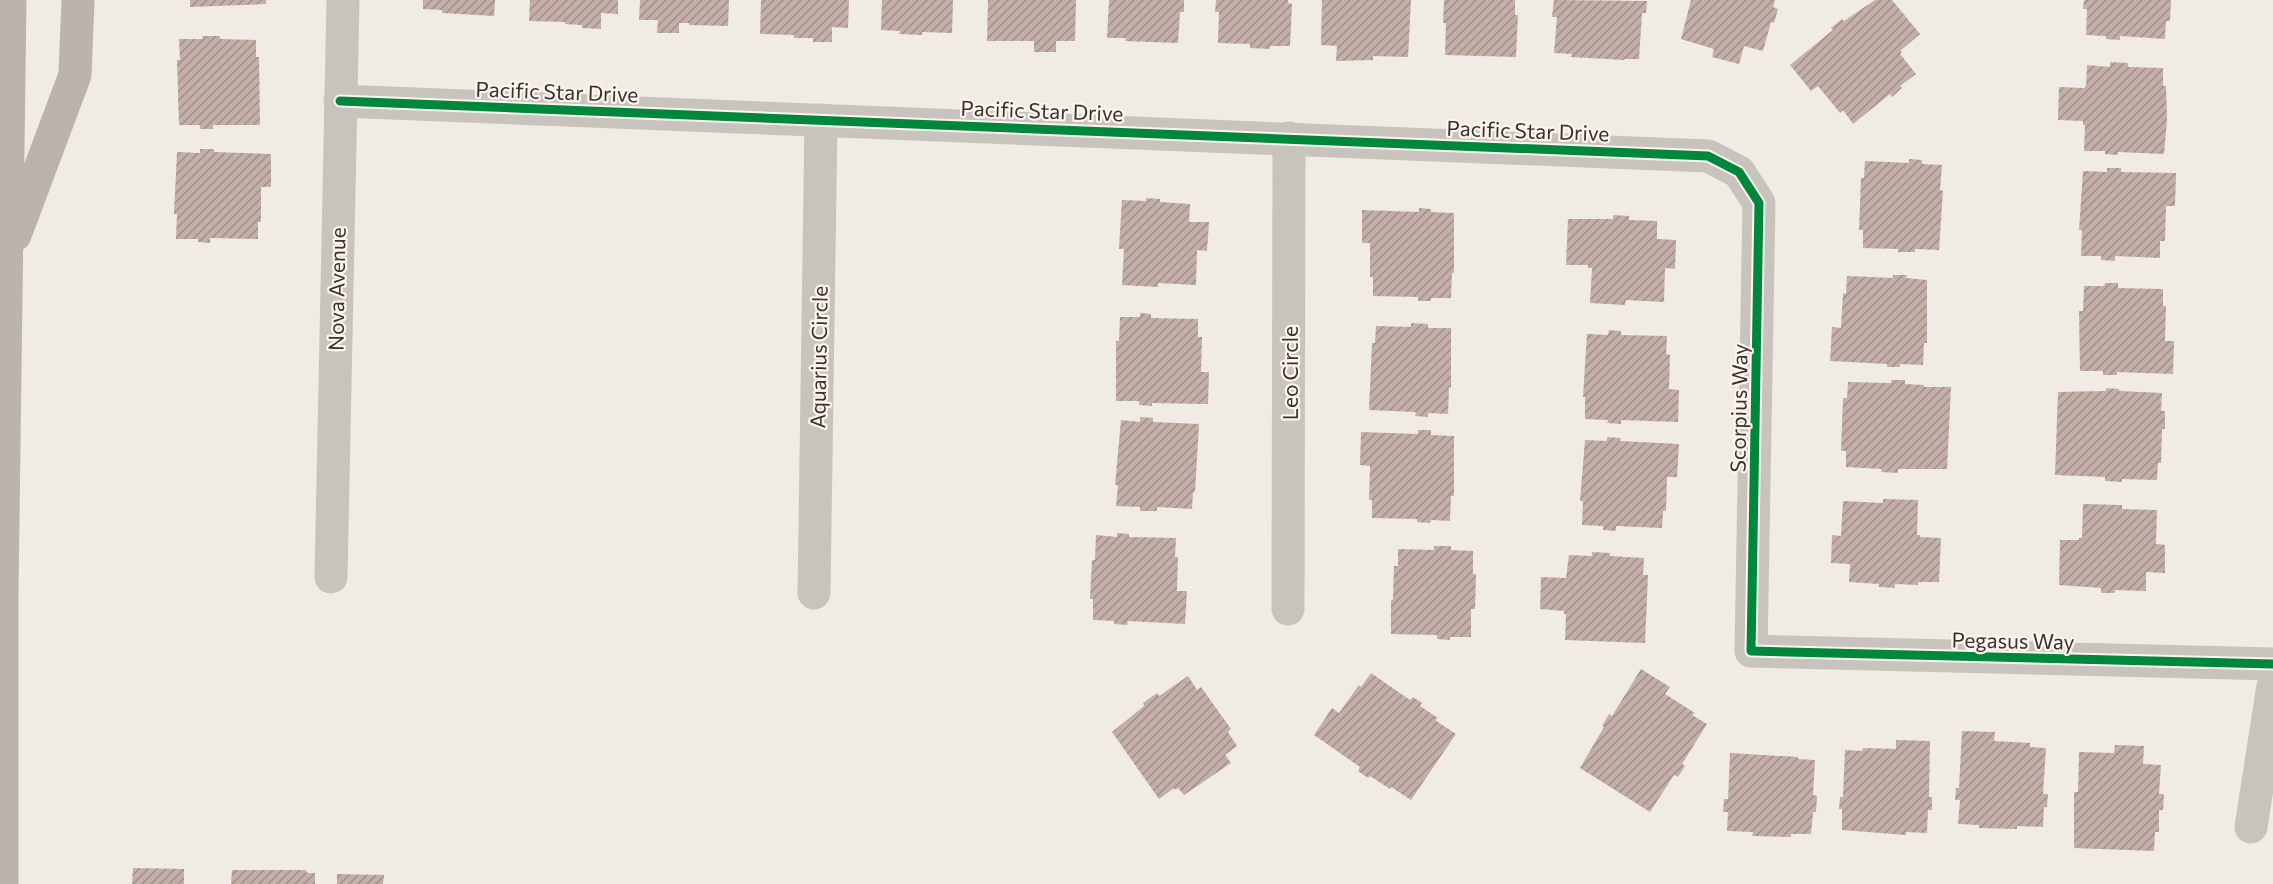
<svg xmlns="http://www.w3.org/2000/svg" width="2273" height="884" font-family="Commissioner,sans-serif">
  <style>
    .building { fill: url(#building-hatch) }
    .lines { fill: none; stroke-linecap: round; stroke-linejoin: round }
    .street { stroke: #c9c3be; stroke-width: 33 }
    .secondary { stroke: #bab3ae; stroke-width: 33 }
    .cycleway-casing { stroke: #fbf5ee; stroke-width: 13 }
    .cycleway { stroke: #00873e; stroke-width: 9 }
    .labels { text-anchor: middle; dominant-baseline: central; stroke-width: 4.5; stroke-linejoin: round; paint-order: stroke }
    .street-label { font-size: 21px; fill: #3b302b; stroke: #fbf5ee }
  </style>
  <defs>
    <pattern id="building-hatch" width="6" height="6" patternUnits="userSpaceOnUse" patternTransform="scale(1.5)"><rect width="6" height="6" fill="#c3afa7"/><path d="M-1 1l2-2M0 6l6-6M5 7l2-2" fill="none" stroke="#a08f88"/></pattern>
  </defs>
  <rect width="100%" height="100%" fill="#f0ebe5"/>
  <g class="building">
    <polygon points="190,0 266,0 266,4 190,7"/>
    <polygon points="423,0 495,0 494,16 442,13 442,10 423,9"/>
    <polygon points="530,0 618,0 618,14 601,13 601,29 582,28 582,25 565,24 565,22 529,21"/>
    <polygon points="640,0 729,0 728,26 689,25 689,23 679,23 679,33 657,33 658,20 639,20"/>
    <polygon points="761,0 849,0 848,28 832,27 832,42 813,42 813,38 794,38 794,35 760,34"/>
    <polygon points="882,0 953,0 952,33 922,32 922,35 899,34 900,31 881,30"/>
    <polygon points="988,0 1076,0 1075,41 1056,41 1056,52 1034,52 1034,41 987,41"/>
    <polygon points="1109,0 1184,0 1184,12 1180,12 1178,43 1125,41 1126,38 1107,38"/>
    <polygon points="1216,0 1288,0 1288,3 1292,4 1290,46 1270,46 1270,49 1250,48 1250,44 1218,43 1219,12 1215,12"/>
    <polygon points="1322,0 1411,0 1408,57 1373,56 1373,60 1336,61 1337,46 1321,45"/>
    <polygon points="1444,0 1515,0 1515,15 1518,15 1516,57 1445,55 1446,23 1443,23"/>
    <polygon points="1554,0 1647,1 1646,13 1642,13 1639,59 1624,59 1624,60 1571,57 1572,54 1554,53 1557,17 1552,17"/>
    <polygon points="1691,0 1775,0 1773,7 1778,9 1774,23 1771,22 1763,51 1744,46 1739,64 1712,57 1714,49 1681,39"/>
    <polygon points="1875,0 1892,0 1920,34 1900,51 1902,52 1900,54 1916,74 1900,86 1902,88 1892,97 1890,94 1853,124 1843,110 1840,113 1818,86 1811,91 1790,65 1833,30 1831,28 1842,19 1844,21"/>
    <polygon points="2084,0 2171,0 2170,21 2166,21 2165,39 2120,36 2120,40 2106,39 2106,36 2086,35 2087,9 2083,9"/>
    <polygon points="202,36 220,36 220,39 256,40 256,57 259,57 260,125 213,125 213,129 200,129 200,125 179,125 177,60 180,60 179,39 203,39"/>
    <polygon points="2110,62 2128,63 2128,67 2163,68 2163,86 2166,86 2167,120 2164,154 2118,152 2118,155 2105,154 2105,151 2084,151 2085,125 2083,125 2083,121 2058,120 2059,87 2084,88 2086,86 2087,65 2110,67"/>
    <polygon points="200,149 214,149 214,152 271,154 271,187 261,187 261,222 258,222 258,239 210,238 210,243 198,242 198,239 176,239 177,214 174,214 177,152 200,153"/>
    <polygon points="1909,159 1922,160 1922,164 1942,165 1940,190 1943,191 1939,250 1915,249 1915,252 1898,252 1898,249 1863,248 1863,230 1859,230 1861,178 1864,178 1865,161 1909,163"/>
    <polygon points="2107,168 2121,168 2121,172 2176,173 2175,206 2166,206 2165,241 2160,241 2160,258 2115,256 2115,261 2101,260 2101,256 2081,256 2082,230 2079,230 2083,171 2107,172"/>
    <polygon points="1146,198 1160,199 1160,202 1190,204 1189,222 1209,222 1207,251 1197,250 1196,285 1158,283 1158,287 1122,285 1124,249 1119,249 1122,200 1146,201"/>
    <polygon points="1419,208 1431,209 1431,212 1454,213 1454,273 1452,273 1451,298 1431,298 1431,301 1418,301 1418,297 1373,296 1373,277 1370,277 1370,243 1362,243 1362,210 1419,212"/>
    <polygon points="1613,215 1629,216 1629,220 1657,221 1657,239 1676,240 1675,269 1665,268 1664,302 1626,300 1625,305 1590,303 1592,268 1588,268 1588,265 1566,265 1568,219 1613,219"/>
    <polygon points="1893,275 1907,275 1906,278 1927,280 1927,343 1924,343 1923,365 1900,364 1900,367 1887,367 1887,364 1830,361 1832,327 1841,328 1843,293 1846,294 1847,276 1893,278"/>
    <polygon points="2105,283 2118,283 2118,288 2163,289 2163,306 2166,306 2165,341 2174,341 2173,374 2117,372 2117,375 2103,375 2103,371 2080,371 2079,311 2083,311 2084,286 2104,286"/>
    <polygon points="1140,313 1151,314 1151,318 1198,319 1198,337 1202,337 1201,372 1209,372 1208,404 1152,403 1152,406 1139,405 1139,401 1116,401 1116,341 1119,341 1120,317 1140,317"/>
    <polygon points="1411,323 1428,324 1428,328 1451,328 1451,388 1449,387 1448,414 1428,413 1428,417 1415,416 1416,412 1369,410 1372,343 1375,343 1376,326 1411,327"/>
    <polygon points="1609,330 1621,331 1621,335 1667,336 1666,354 1670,355 1669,389 1679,390 1678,422 1621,420 1621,424 1607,423 1608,420 1585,419 1585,397 1583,397 1587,334 1608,335"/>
    <polygon points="1891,380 1905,380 1905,384 1924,385 1924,387 1951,387 1947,469 1898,469 1898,473 1881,472 1882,469 1846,467 1846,451 1841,451 1843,398 1847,398 1848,382 1891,383"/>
    <polygon points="2106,388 2119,389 2119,391 2162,393 2161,411 2165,411 2165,429 2162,429 2161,463 2158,463 2157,480 2122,479 2122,482 2105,481 2105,477 2055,475 2058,392 2106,391"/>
    <polygon points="1140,417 1153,418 1153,422 1199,424 1195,492 1193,492 1192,509 1157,507 1157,511 1140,511 1140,507 1116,506 1118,485 1115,485 1121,420 1140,422"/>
    <polygon points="1418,430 1431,430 1431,435 1454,436 1454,496 1451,496 1450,521 1431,520 1430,523 1417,522 1417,519 1372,518 1372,500 1369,500 1370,466 1360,465 1361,432 1418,434"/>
    <polygon points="1607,437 1621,438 1620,441 1679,444 1677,477 1667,477 1666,511 1663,511 1662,528 1616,526 1616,531 1603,530 1603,526 1582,525 1583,501 1580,501 1585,440 1607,441"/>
    <polygon points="1883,499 1918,500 1917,535 1920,535 1920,537 1941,538 1939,582 1918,582 1918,585 1895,584 1895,588 1879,587 1879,584 1849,582 1850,564 1831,563 1832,535 1841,536 1843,501 1883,503"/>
    <polygon points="2083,504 2122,505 2122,509 2157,510 2156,544 2165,545 2165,573 2146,572 2146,591 2115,590 2115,593 2101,593 2101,588 2059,585 2060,540 2079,540 2079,538 2082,538"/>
    <polygon points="1117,533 1129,534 1129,537 1176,538 1175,557 1178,557 1177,591 1187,591 1185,624 1128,621 1127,625 1114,624 1114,621 1093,620 1093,599 1090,599 1092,560 1095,560 1096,535 1117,537"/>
    <polygon points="1434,546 1451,546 1451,550 1473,551 1473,574 1476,574 1475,609 1471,609 1471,637 1450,637 1450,640 1437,639 1437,635 1391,634 1391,600 1393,600 1394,566 1398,566 1398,549 1434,550"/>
    <polygon points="1592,552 1610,553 1610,556 1644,558 1643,575 1648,575 1645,643 1565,640 1566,614 1564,614 1564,611 1540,609 1541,577 1566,578 1569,555 1592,556"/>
    <polygon points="1641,669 1670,687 1665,694 1695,713 1692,715 1707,724 1682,764 1685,766 1678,777 1674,775 1650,812 1580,768 1604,727 1602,726 1609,714 1612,716"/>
    <polygon points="1371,673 1410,700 1413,697 1422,703 1420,706 1438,718 1435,720 1456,734 1411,800 1391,787 1390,789 1370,776 1368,778 1358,771 1360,767 1314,735 1332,708 1339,713 1359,685 1361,687"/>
    <polygon points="1188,676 1197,690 1201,687 1231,729 1228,732 1237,746 1225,755 1231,763 1184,795 1178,788 1175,790 1174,788 1159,799 1112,732 1144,706 1143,703 1157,693 1159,696"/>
    <polygon points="1962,731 1995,732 1994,741 2030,743 2030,747 2046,748 2043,794 2048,794 2047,807 2044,807 2043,827 2017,826 2017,829 1979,828 1979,825 1958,824 1960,800 1955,800 1956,788 1959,788"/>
    <polygon points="1896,740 1930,741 1929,797 1932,797 1932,810 1928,810 1927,833 1906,832 1906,835 1842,830 1842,809 1839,809 1840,797 1843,797 1845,750 1862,751 1863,748 1896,749"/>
    <polygon points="2115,745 2144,746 2143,764 2161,765 2159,794 2164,794 2163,810 2159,810 2159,832 2155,832 2154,851 2074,848 2074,792 2078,792 2079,752 2114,753"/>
    <polygon points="1730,753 1798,757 1798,759 1815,760 1813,795 1817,796 1816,812 1813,812 1811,834 1791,834 1791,837 1752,836 1753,832 1727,831 1728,812 1723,812 1724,799 1728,799"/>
    <polygon points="133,868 184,869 184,884 132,884"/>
    <polygon points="232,870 305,870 308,873 315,873 315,884 231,884"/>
    <polygon points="337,874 384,875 383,884 337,884"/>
  </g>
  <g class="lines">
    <g class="street">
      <polyline points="340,101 1708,156 1739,172 1759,203 1751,651 2273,664"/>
      <polyline points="331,577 343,0"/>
      <polyline points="814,593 821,120"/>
      <polyline points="1288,609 1289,138"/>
      <polyline points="2251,827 2273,686"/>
    </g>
    <g class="secondary">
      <polyline points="15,235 75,75 78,0"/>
      <polyline points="2,884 2,592 10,0"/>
    </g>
    <defs>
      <polyline id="cycleway" points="340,101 1708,156 1739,172 1759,203 1751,651 2273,664"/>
    </defs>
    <use href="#cycleway" class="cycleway-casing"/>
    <use href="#cycleway" class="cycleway"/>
  </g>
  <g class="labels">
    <g class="street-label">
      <text transform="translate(557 91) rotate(2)">Pacific Star Drive</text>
      <text transform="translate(1042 110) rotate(2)">Pacific Star Drive</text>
      <text transform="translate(1528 130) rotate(2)">Pacific Star Drive</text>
      <text transform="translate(336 289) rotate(-89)">Nova Avenue</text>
      <text transform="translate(818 357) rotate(-89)">Aquarius Circle</text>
      <text transform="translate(1289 373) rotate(-90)">Leo Circle</text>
      <text transform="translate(1738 408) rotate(-89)">Scorpius Way</text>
      <text transform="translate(2013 640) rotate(1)">Pegasus Way</text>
    </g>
  </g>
</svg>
